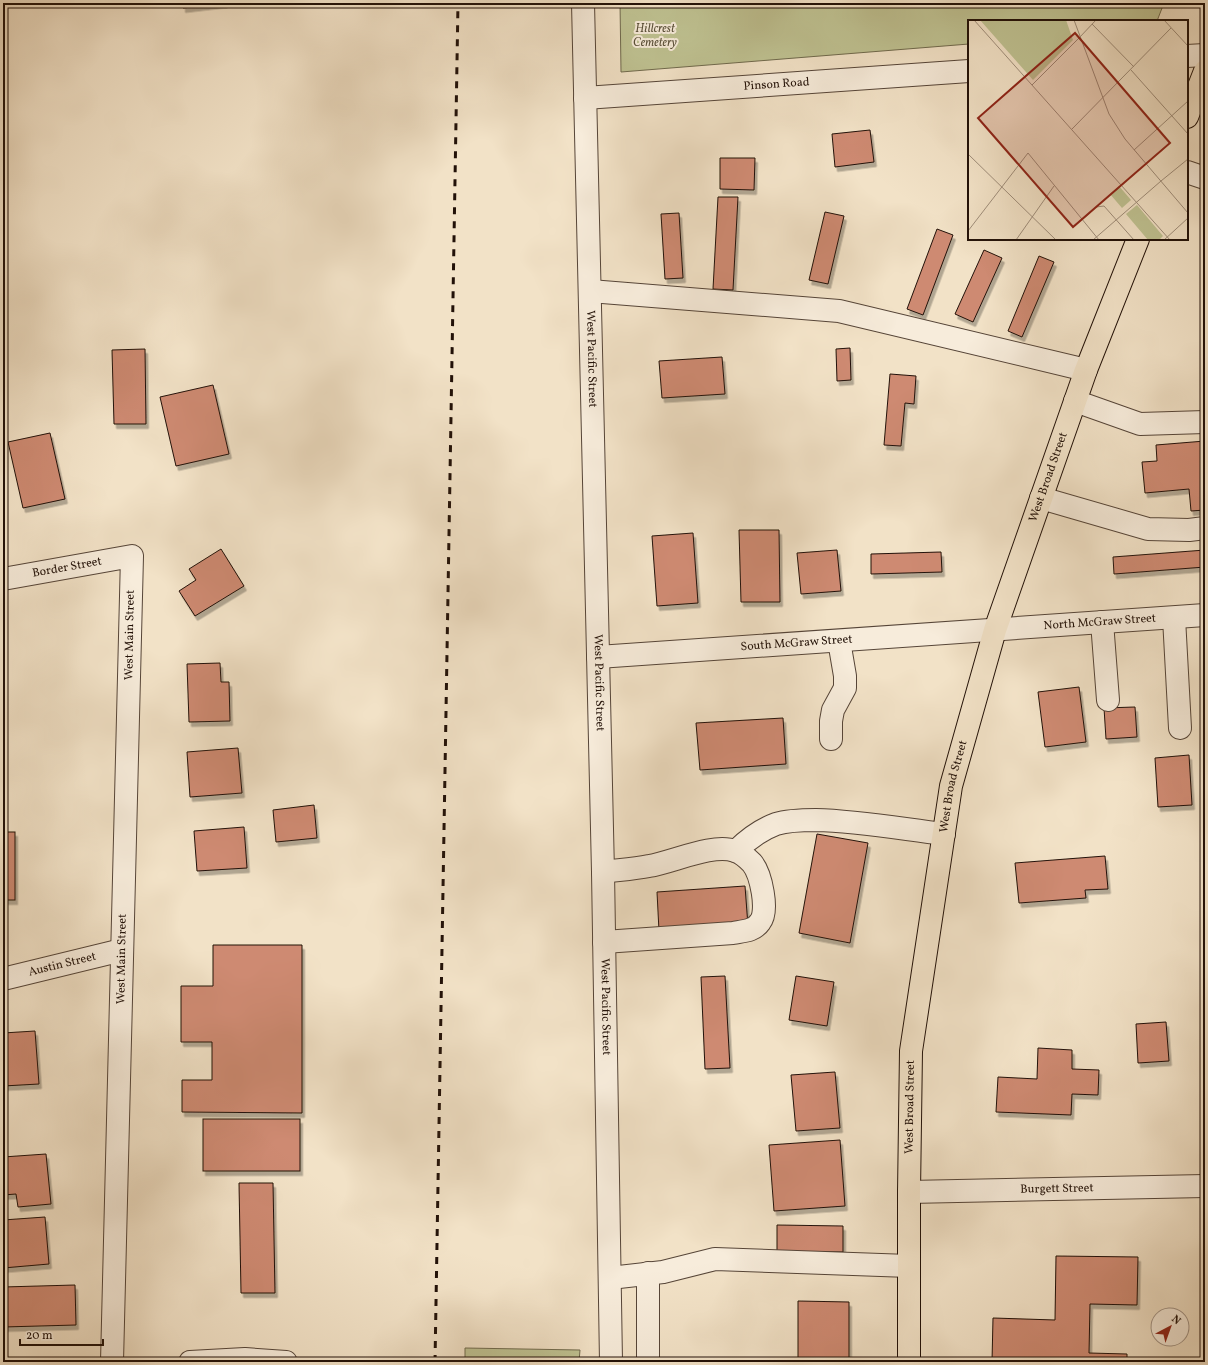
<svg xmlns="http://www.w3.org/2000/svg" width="1208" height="1365" font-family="Vollkorn,serif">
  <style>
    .green { fill: #bfc292; stroke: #706a4d }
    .building { fill: #ce8a72; stroke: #221108; filter: url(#shadow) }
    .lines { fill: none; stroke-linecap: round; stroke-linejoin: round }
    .minor-casing { stroke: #564538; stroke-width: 24 }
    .major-casing { stroke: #221108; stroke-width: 24 }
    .minor { stroke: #f7ecdb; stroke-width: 22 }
    .major { stroke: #f2e2c7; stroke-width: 22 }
    .rail { stroke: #221108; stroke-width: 3; stroke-dasharray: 7 7; stroke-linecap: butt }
    .labels { text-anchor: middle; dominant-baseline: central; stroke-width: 4; stroke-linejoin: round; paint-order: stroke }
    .park-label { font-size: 12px; font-style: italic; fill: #594f38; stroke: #f7ecdb }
    .street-label { font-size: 12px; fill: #221108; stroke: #f7ecdb }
    .inset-road { fill: none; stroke: #9f8e7b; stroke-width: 1 }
    .view { fill: #8f2418; fill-opacity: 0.15; stroke: #8f2418; stroke-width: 2 }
    .inset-edge { fill: none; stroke: #221108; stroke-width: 2 }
  </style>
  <defs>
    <filter id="shadow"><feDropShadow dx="2.5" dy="4.5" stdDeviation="0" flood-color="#0004"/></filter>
  </defs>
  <rect width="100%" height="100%" fill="#f2e2c7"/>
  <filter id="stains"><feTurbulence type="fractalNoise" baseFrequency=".005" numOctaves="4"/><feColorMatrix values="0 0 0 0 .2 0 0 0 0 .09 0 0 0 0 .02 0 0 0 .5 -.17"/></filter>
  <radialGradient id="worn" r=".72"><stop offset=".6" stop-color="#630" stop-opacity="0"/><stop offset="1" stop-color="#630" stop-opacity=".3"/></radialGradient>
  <g class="green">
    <polygon points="620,3 1164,3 1157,21 969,21 969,44 621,72"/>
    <polygon points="465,1348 580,1350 579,1362 465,1362"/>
  </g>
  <g class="building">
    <polygon points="183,3 225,3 183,8"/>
    <polygon points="870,130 874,162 835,167 832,134"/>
    <polygon points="720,158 755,158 754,190 720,189"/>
    <polygon points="718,197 738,197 733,290 713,289"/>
    <polygon points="825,212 844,216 828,284 809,280"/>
    <polygon points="679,213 683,278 665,279 661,214"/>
    <polygon points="937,229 953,235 923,315 907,309"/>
    <polygon points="984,250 1002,258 973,322 955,314"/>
    <polygon points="1039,256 1054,262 1022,337 1008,331"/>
    <polygon points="850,348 851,380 837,381 836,349"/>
    <polygon points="145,349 146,424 114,424 112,350"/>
    <polygon points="722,357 725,394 662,398 659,361"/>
    <polygon points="890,374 916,376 914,404 905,403 901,446 884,445"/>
    <polygon points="213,385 229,454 176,466 160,397"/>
    <polygon points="50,433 65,499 23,508 8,442"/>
    <polygon points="1205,441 1205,510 1191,511 1189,489 1145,493 1142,462 1157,461 1156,445"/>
    <polygon points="739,530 779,530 780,602 741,602"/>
    <polygon points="693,533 698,603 657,606 652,536"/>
    <polygon points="221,549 244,586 195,616 179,591 196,580 189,569"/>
    <polygon points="837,550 841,591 801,594 797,553"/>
    <polygon points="1205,550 1205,567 1114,574 1113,557"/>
    <polygon points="941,552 942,572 871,574 871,554"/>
    <polygon points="220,663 221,682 229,682 230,721 189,722 187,664"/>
    <polygon points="1079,687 1086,742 1045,747 1038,692"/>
    <polygon points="1135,707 1137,737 1106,739 1104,708"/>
    <polygon points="783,718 786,764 700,770 696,723"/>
    <polygon points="238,748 242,793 190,797 187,752"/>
    <polygon points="1189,755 1192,805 1158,807 1155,758"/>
    <polygon points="314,805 317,838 276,842 273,810"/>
    <polygon points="244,827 247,868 197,871 194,831"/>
    <rect x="3" y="832" width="12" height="68"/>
    <polygon points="817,834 868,843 850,943 799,933"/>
    <polygon points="1105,856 1108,889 1085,890 1086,898 1019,903 1015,863"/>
    <polygon points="745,886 748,926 659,931 657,892"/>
    <polygon points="213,945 302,945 302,1113 182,1112 182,1080 212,1080 212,1042 181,1042 181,986 213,986"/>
    <polygon points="725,976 730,1068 705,1069 701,977"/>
    <polygon points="796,976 834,982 827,1026 789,1020"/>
    <polygon points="1166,1022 1169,1061 1138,1063 1136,1024"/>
    <polygon points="35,1031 39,1084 3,1086 3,1033"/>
    <polygon points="1038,1048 1072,1050 1072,1069 1099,1070 1098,1095 1072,1094 1071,1115 996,1112 998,1077 1037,1079"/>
    <polygon points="835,1072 840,1128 796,1131 791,1075"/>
    <rect x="203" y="1119" width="97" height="52"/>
    <polygon points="840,1140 845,1206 774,1211 769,1145"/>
    <polygon points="46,1154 51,1204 18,1207 16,1194 3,1195 3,1157"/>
    <polygon points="239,1183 273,1183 275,1293 241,1293"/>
    <polygon points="45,1217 49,1264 3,1268 3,1220"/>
    <polygon points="777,1225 843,1226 843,1252 777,1252"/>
    <polygon points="1056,1256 1138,1257 1137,1305 1090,1304 1089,1353 1127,1354 1127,1362 992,1362 993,1318 1055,1320"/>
    <polygon points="75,1285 76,1325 3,1327 3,1287"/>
    <polygon points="798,1301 849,1302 849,1362 798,1361"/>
    <polygon points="784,1361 798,1361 849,1362 784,1362"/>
  </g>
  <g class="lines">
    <defs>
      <g id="minor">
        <path id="s1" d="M583,3L603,872L611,1362"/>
        <polyline points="1187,56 1205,55"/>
        <path id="s2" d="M585,98L969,71"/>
        <polyline points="1187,172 1205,178"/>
        <polyline points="590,291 839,311 1086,370"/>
        <polyline points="1075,401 1140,424 1205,422"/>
        <polyline points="1041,498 1148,529 1189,530 1205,528"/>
        <path id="s3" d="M3,579L132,556L112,1362"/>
        <polyline points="1174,618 1180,728"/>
        <polyline points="1102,622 1108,700"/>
        <path id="s4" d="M598,657L1205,615"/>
        <polyline points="831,739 831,721 833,710 845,688 845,676 839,641"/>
        <path d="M736,851C748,839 760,830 776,824C789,820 803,820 816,820C859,821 902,829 944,834"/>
        <path d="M603,872C618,870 634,869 649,866C673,862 713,843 735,851C742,853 748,859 752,863C761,874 769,911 760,922C754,931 744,931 733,933L604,942"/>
        <path id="s5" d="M3,979L122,950"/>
        <path id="s6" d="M909,1192L1205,1186"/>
        <polyline points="610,1278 663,1272 715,1259 909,1266"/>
        <polyline points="190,1362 245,1359 286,1362"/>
        <polyline points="648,1362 648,1273"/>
      </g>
      <g id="major">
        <polyline points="1187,117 1205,71"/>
        <path id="s7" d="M909,1362V1192L911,1051L951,786L995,630L1086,370L1138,239"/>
      </g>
    </defs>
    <use href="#minor" class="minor-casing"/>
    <use href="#major" class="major-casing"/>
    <use href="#minor" class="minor"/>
    <use href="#major" class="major"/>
    <polyline class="rail" points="435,1362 458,3"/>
  </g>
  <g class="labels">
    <g class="park-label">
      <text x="655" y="29">Hillcrest<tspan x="655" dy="14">Cemetery</tspan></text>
    </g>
    <g class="street-label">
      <text stroke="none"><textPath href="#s2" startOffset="192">Pinson Road</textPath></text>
      <text stroke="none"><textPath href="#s1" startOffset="356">West Pacific Street</textPath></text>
      <text stroke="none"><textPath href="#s7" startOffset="903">West Broad Street</textPath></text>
      <text stroke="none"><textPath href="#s3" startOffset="65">Border Street</textPath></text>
      <text stroke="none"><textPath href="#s4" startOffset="503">North McGraw Street</textPath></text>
      <text transform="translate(130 635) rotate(-89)">West Main Street</text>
      <text stroke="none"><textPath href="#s4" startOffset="199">South McGraw Street</textPath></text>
      <text stroke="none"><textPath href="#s1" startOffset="680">West Pacific Street</textPath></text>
      <text stroke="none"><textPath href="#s7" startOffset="579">West Broad Street</textPath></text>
      <text transform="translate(122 959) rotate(-89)">West Main Street</text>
      <text stroke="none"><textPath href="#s5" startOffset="61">Austin Street</textPath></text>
      <text stroke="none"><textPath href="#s1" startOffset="1004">West Pacific Street</textPath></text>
      <text stroke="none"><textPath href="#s7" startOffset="255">West Broad Street</textPath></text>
      <text stroke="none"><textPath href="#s6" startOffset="148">Burgett Street</textPath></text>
    </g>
  </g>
  <g transform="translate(968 20)">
    <rect width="220" height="220" fill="#f2e2c7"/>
    <path d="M12,0H98L105,20L65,60ZM151,166L163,180L154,188L142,174ZM169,185L195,216L191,220H180L158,194Z" fill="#bfc292"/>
    <path class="inset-road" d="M6,0L202,220M106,0L141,94L157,119L220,193M196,0L220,26M124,4L166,47M111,18L128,0M163,50L220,114M64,65L111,18M104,109L203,8M166,130L220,81M0,134L88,220M193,161L220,139M114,200L128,187L136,186L166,220M0,211L60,133L131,220M48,220L86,166M125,220L193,161M196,220L220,198"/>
    <path class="view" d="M107,13L202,123L105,207L10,98Z"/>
    <rect width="220" height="220" class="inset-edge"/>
  </g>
  <rect width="1208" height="1365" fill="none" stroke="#f2e2c7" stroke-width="16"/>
  <rect x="4" y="4" width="1200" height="1357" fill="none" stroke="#221108" stroke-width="2"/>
  <rect x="8" y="8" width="1192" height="1349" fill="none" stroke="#221108"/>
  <g transform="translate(1170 1327) rotate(41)"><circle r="19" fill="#f7ecdb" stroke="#a29487"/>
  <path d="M0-3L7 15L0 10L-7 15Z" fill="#8f2418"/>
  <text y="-6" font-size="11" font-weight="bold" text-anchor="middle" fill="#221108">N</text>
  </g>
  <path d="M20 1339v6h83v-6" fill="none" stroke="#221108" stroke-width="2"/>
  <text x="26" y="1339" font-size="12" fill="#221108" stroke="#f7ecdb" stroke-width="3" paint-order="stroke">20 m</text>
  <rect width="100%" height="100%" filter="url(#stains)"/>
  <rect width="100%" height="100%" fill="url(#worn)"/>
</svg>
